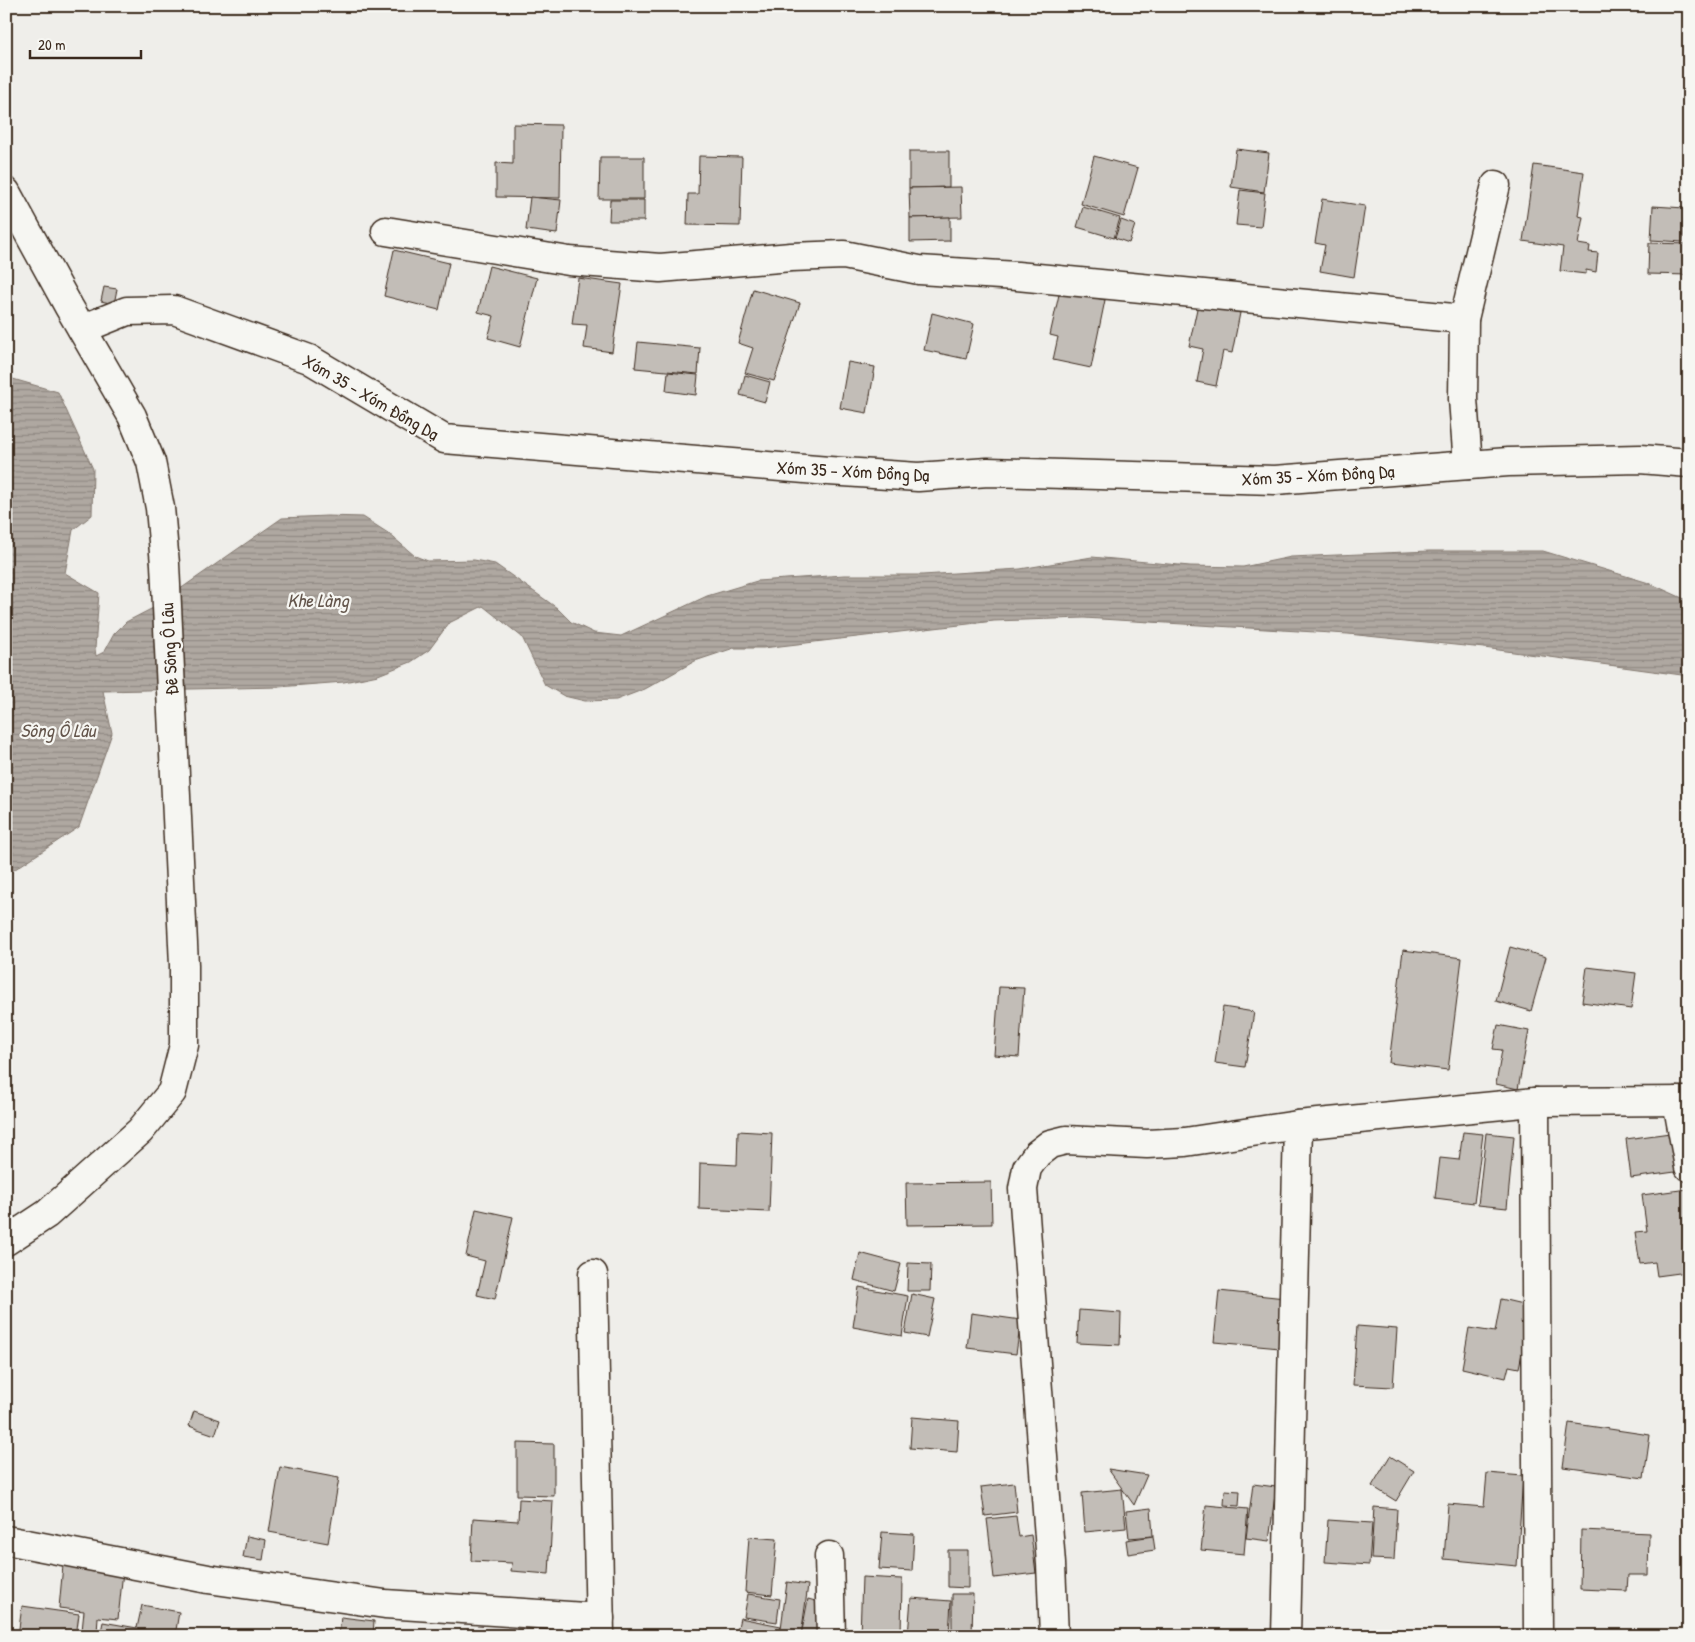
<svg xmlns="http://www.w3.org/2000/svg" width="1695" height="1642" font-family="'Patrick Hand',sans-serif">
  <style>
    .water { fill: url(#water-rules); stroke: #81766d }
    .building { fill: #c2bdb7; stroke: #3b2a1e }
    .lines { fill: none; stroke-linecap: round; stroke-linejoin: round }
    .minor-casing { stroke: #3b2a1e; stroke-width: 31 }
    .minor { stroke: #f6f6f2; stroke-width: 28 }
    .labels { text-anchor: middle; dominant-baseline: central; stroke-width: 4.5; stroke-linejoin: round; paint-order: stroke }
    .street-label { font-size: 18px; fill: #3b2a1e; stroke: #f6f6f2 }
    .water-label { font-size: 19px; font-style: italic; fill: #64564c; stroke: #f6f6f2 }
  </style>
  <defs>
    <pattern id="water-rules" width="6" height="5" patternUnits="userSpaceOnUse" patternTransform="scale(1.25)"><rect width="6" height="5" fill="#afa8a1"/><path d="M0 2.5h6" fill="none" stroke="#908983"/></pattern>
  </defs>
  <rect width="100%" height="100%" fill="#efeeea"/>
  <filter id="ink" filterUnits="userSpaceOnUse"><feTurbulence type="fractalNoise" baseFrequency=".02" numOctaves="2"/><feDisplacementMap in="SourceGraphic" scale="10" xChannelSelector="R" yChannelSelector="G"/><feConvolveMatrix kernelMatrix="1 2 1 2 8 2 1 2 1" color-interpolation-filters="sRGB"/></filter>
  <g filter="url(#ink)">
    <polygon class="water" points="6,377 58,392 93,469 92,515 73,530 65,573 99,593 95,649 96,656 104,652 114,634 126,622 153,608 282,518 327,516 363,517 388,533 415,556 428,561 474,560 495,564 557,608 571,622 594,633 621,636 707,596 757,581 844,575 922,575 1020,569 1092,557 1190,566 1243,567 1291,557 1429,551 1543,551 1649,583 1689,601 1689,676 1484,648 1348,634 1084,618 994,621 763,648 734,648 695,661 645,689 616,700 585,701 564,696 545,685 522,637 483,606 449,623 429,650 411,662 378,675 344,682 278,687 103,691 112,733 79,827 6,875"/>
    <g class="building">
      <polygon points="513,124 561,125 560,198 496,197 496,163 513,164"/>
      <polygon points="1236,149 1269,153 1264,192 1231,187"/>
      <polygon points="909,151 949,151 949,187 909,188"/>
      <polygon points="699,156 742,157 740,226 687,225 688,194 698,194"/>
      <polygon points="1094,156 1138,168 1124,217 1081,204"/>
      <polygon points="600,157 644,157 644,199 599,199"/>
      <polygon points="1534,165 1584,172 1578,216 1583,217 1578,244 1590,246 1589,252 1598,253 1596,272 1586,270 1586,274 1560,271 1563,247 1523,241"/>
      <polygon points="961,187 962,217 910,218 909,188"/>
      <polygon points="1240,190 1265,193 1261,227 1236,225"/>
      <polygon points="530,197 561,200 557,234 526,230"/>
      <polygon points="1322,199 1365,206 1354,277 1320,271 1325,245 1315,243"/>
      <polygon points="610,200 644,200 644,221 609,221"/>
      <polygon points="1653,206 1685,208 1683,242 1651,240"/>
      <polygon points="1083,207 1120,218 1114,238 1077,227"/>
      <polygon points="950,217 950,241 910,242 910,218"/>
      <polygon points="1121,220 1135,225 1129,243 1115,238"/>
      <polygon points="1649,243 1689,244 1689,275 1648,274"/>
      <polygon points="394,250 449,263 439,310 384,296"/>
      <polygon points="489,266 537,278 520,347 488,338 494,316 478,312"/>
      <polygon points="578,278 622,284 612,352 584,348 587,325 572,324"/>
      <polygon points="104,287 117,289 114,304 101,301"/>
      <polygon points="753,289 800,303 774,381 745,373 753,348 738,343"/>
      <polygon points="1060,290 1105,300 1091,368 1053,360 1058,337 1050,335"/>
      <polygon points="1198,304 1240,313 1232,353 1223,351 1216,386 1197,382 1203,349 1189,346"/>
      <polygon points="932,313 974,324 966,359 924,350"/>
      <polygon points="638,342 700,348 698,374 635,368"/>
      <polygon points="848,362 875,367 867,413 840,408"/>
      <polygon points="668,372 698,375 696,395 666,391"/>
      <polygon points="745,375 770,382 765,402 740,395"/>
      <polygon points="1510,947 1546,957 1531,1011 1496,1001"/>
      <polygon points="1403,950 1462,958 1448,1070 1389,1063"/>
      <polygon points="1587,967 1636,973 1631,1009 1582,1002"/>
      <polygon points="999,987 1024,988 1019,1057 994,1055"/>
      <polygon points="1223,1007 1254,1012 1245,1067 1215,1063"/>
      <polygon points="1498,1025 1529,1031 1518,1089 1496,1084 1502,1050 1493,1049"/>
      <polygon points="738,1131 772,1133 769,1212 699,1209 700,1163 737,1165"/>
      <polygon points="1463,1132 1483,1134 1474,1203 1435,1198 1440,1158 1459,1160"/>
      <polygon points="1486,1133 1514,1136 1507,1208 1478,1205"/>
      <polygon points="1670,1133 1675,1172 1631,1178 1626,1139"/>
      <polygon points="991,1182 992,1224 907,1225 906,1183"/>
      <polygon points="1688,1189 1689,1256 1685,1256 1687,1272 1657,1276 1655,1262 1640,1264 1635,1232 1647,1231 1642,1195"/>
      <polygon points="476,1209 513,1217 495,1299 477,1295 485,1261 466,1256"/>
      <polygon points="860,1253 901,1264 894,1291 854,1280"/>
      <polygon points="908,1263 931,1264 930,1291 907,1291"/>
      <polygon points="859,1287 908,1296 902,1336 853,1327"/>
      <polygon points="1219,1291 1285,1298 1280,1348 1214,1342"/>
      <polygon points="912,1294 935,1299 927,1337 905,1333"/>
      <polygon points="1501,1299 1531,1306 1519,1368 1509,1366 1506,1378 1462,1368 1469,1328 1495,1332"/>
      <polygon points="1079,1310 1121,1313 1120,1345 1077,1343"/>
      <polygon points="971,1313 1021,1320 1016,1354 967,1348"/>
      <polygon points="1357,1326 1397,1329 1393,1387 1353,1385"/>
      <polygon points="194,1411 220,1420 215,1435 189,1426"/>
      <polygon points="912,1417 959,1421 957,1452 910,1448"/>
      <polygon points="1569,1423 1650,1435 1644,1478 1563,1467"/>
      <polygon points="517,1443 554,1444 554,1496 517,1495"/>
      <polygon points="1390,1456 1414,1471 1396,1501 1372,1486"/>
      <polygon points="280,1467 339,1478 328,1543 269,1532"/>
      <polygon points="1108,1469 1147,1475 1134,1505"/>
      <polygon points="1487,1473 1523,1476 1517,1566 1444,1559 1448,1504 1484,1507"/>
      <polygon points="1014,1483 1017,1512 985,1516 981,1487"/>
      <polygon points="1253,1484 1276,1487 1269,1541 1246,1538"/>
      <polygon points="1122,1489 1126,1528 1085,1532 1082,1493"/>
      <polygon points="1225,1490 1240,1491 1239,1506 1224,1505"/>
      <polygon points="519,1499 553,1501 549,1574 511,1571 512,1563 471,1561 473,1518 518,1521"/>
      <polygon points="1206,1505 1248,1509 1244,1554 1201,1550"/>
      <polygon points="1374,1507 1397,1509 1394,1560 1371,1559"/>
      <polygon points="1151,1508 1153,1536 1129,1538 1126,1511"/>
      <polygon points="1016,1516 1019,1537 1031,1535 1036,1573 994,1578 987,1519"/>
      <polygon points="1328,1520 1372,1523 1369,1565 1325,1562"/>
      <polygon points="1581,1530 1649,1533 1648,1575 1628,1575 1627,1591 1580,1589"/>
      <polygon points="882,1532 914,1534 912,1571 879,1569"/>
      <polygon points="247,1536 266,1540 263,1560 243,1557"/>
      <polygon points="1153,1536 1155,1550 1128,1554 1126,1540"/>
      <polygon points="749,1537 777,1539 772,1595 745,1592"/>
      <polygon points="948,1550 968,1550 968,1588 948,1587"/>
      <polygon points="63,1565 123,1571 118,1619 98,1617 97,1633 82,1631 84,1611 59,1608"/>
      <polygon points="862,1577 902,1579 901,1636 860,1636"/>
      <polygon points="787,1582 808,1585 801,1636 780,1636"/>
      <polygon points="748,1594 780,1599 777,1622 744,1617"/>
      <polygon points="952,1594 973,1594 972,1636 952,1636"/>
      <polygon points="911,1598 951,1601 949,1636 908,1636"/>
      <polygon points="808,1599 823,1603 817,1636 801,1636"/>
      <polygon points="142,1605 179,1612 175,1636 100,1636 103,1622 137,1628"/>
      <polygon points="22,1606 79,1614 76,1636 18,1636"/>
      <polygon points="341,1617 374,1621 373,1636 339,1636"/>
      <polygon points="740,1618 781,1626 779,1636 736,1636"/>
      <polygon points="706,1630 706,1636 650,1636 650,1634"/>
    </g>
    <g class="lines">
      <defs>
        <g id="minor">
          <polyline points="6,192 69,307 132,416 151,462 160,508 165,564 184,965 184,1045 172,1092 140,1131 47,1214 6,1241"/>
          <polyline points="386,231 569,261 660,268 791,257 844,255 919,270 1017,276 1464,319"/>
          <polyline points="82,329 127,311 174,310 309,359 444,439 829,471 918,477 988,472 1275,480 1508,462 1640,459 1689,463"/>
          <polyline points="1468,465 1463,399 1464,319 1496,185"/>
          <polyline points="1677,1101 1689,1167"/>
          <polyline points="1535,1102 1538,1636"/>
          <polyline points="593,1274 600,1635"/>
          <polyline points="6,1540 208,1579 385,1604 600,1618"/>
          <polyline points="829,1556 831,1636"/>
          <polyline points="1054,1636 1051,1564 1023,1189 1027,1168 1037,1154 1050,1144 1066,1140 1147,1144 1185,1142 1298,1125 1535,1102 1689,1101"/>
          <polyline points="1286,1636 1298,1125"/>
        </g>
      </defs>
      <use href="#minor" class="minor-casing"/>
      <use href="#minor" class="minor"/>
    </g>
  </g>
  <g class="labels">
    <g class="street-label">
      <text transform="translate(371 397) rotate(30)">Xóm 35 - Xóm Đồng Dạ</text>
      <text transform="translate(853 471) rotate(3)">Xóm 35 - Xóm Đồng Dạ</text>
      <text transform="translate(1318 475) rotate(-3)">Xóm 35 - Xóm Đồng Dạ</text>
      <text transform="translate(169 649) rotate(-93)">Đê Sông Ô Lâu</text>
    </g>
    <g class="water-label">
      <text x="318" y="600">Khe Làng</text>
      <text x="58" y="730">Sông Ô Lâu</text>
    </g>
  </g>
  <rect width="1695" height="1642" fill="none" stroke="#f6f6f2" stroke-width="25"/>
  <rect x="12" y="12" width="1670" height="1617" fill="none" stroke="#3b2a1e" stroke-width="2" filter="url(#ink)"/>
  <path d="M30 50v8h111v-8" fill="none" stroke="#3b2a1e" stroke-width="2.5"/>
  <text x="38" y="50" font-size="15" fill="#3b2a1e" stroke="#f6f6f2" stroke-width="4" paint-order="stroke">20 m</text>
</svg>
